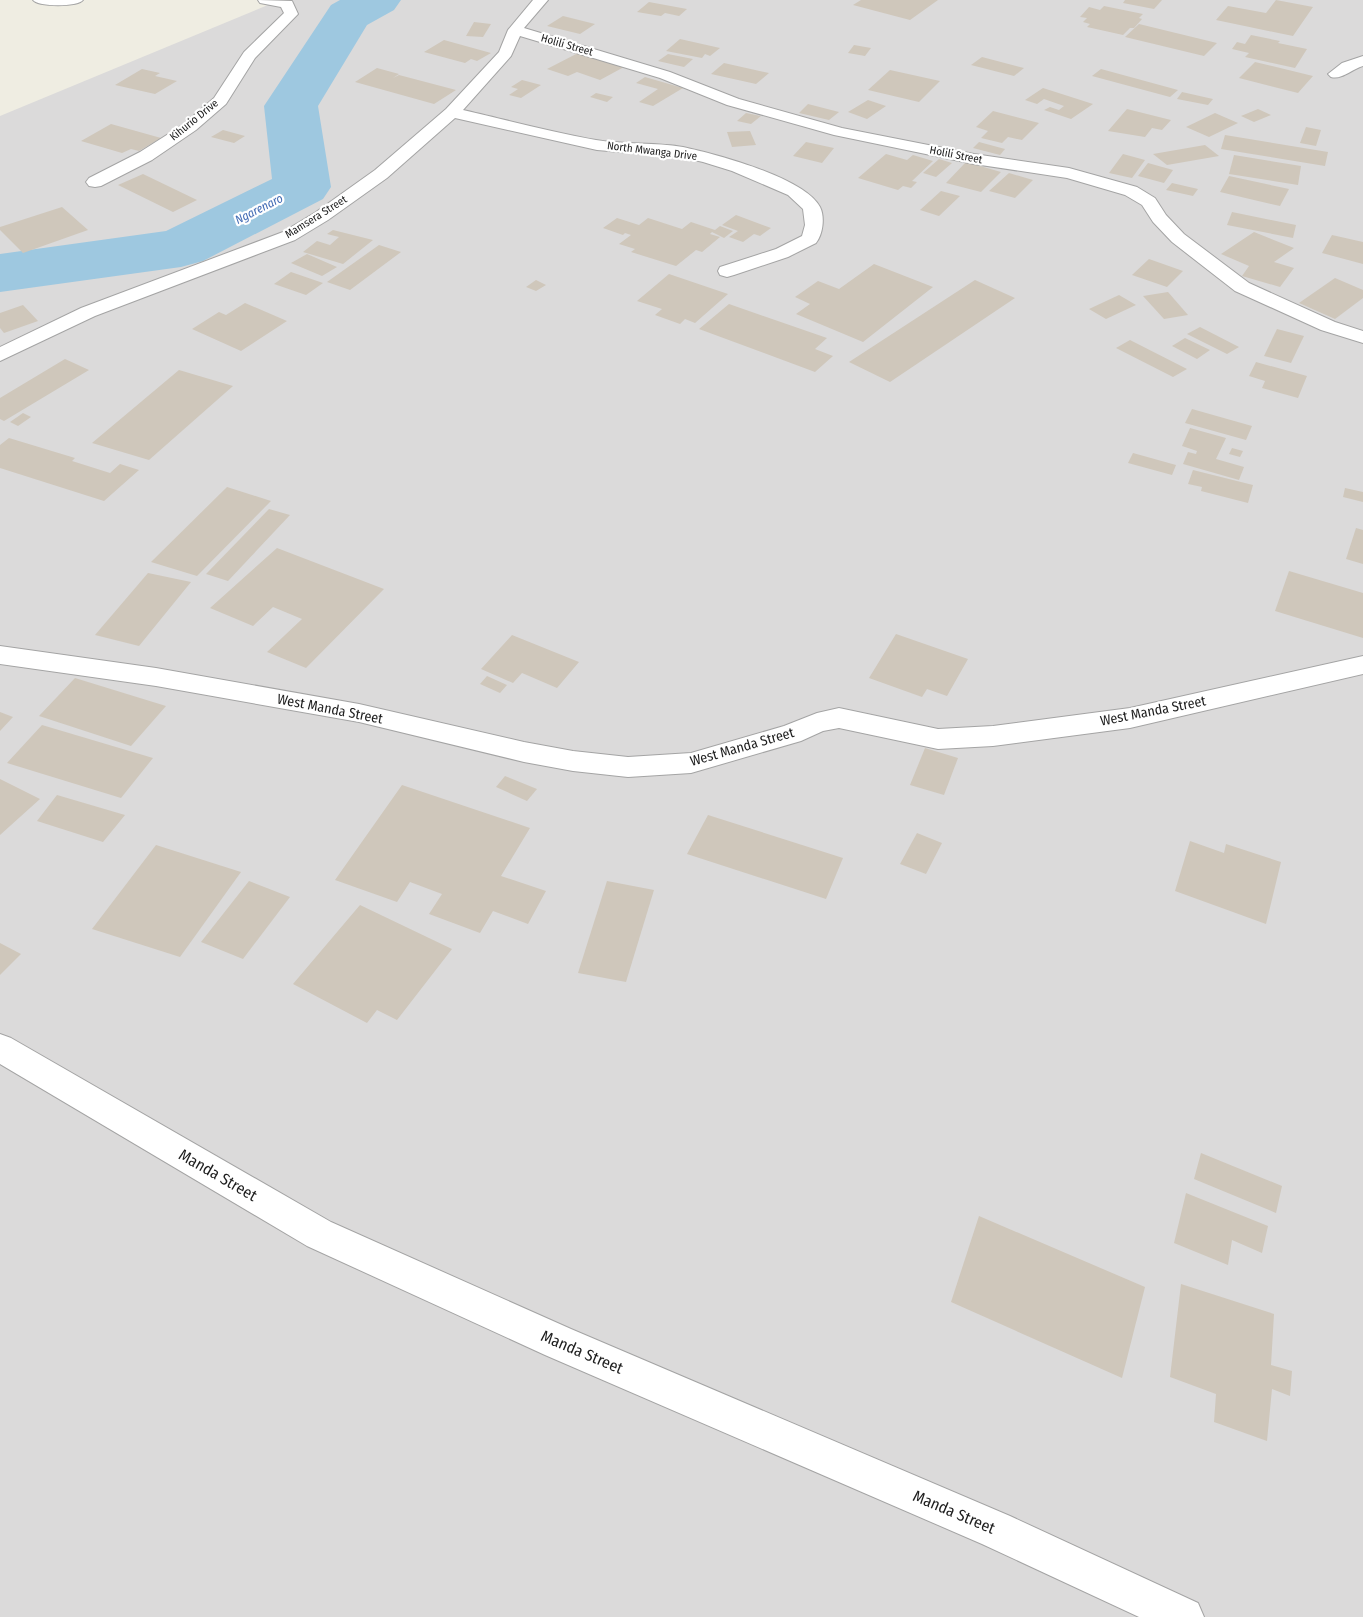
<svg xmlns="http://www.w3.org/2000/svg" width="1363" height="1617" font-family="'Fira Sans Condensed',sans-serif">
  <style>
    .residential { fill: #dbdada }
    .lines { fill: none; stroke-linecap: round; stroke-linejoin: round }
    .river { fill: #9ec8e0; fill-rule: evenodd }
    .building { fill: #cfc7bb }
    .street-casing { stroke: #a4a4a4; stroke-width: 2 }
    .street { fill: #fff; fill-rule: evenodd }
    .labels { text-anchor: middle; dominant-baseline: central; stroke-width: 4.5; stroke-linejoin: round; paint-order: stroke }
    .far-street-label { font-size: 11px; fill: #1d1d1d; stroke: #fff }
    .far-water-label { font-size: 12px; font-style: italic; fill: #426bb4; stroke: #fff }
    .street-label { font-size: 14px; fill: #1d1d1d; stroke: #fff }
    .near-street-label { font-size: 16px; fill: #1d1d1d; stroke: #fff }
  </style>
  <rect width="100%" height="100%" fill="#efede2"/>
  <polygon class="residential" points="280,0 1363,0 1363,1617 0,1617 0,116"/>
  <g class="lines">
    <polygon class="river" points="340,0 401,0 394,10 367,25 318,106 331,187 323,199 203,261 181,267 0,292 0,254 166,231 272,179 264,106 331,5"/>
  </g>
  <g class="building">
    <polygon points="861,0 938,0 910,20 853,5"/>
    <polygon points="1125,0 1162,0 1154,9 1123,3"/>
    <polygon points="1276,0 1313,7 1293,36 1216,20 1228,6 1266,13"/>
    <polygon points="649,2 687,9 679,16 665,13 661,16 637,12"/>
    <polygon points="1104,6 1143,14 1139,18 1142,19 1134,28 1130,28 1123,35 1087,27 1090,24 1083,22 1087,18 1080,17 1089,7 1100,10"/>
    <polygon points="563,16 595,24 580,34 547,26"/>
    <polygon points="474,22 491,24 483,37 466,36"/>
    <polygon points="1139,24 1217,43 1204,56 1125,37"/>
    <polygon points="1251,35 1280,41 1278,43 1307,49 1295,68 1245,57 1249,53 1232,49 1237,42 1245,44"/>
    <polygon points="680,39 720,48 710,56 705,54 702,58 666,51"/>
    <polygon points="444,40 491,53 477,61 471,59 465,63 424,52"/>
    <polygon points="854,45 871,48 865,56 848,53"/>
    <polygon points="580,52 624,67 600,80 577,72 568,76 547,69"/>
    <polygon points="668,54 693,59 684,67 658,61"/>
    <polygon points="982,57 1024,68 1014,76 971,65"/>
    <polygon points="1255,62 1313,76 1298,93 1239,78"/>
    <polygon points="724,63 769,73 756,84 711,74"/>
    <polygon points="377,68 399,74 393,78 399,75 456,90 434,104 355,82"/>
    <polygon points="142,69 160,73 155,76 177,81 155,94 115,85"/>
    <polygon points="1101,69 1178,90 1170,97 1092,76"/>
    <polygon points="890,70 940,81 919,102 868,90"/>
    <polygon points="645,77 683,88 653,106 639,102 658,89 636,83"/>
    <polygon points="522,80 541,85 521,98 509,95 518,89 511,87"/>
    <polygon points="1043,88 1093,104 1071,119 1044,110 1050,107 1059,110 1064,106 1044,99 1037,104 1025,100"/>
    <polygon points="1182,92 1213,99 1208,105 1177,99"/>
    <polygon points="596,93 613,97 607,102 590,97"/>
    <polygon points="868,100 886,106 867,119 848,112"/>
    <polygon points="808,104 839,112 829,120 799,113"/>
    <polygon points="1127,109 1171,120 1162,130 1152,128 1145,137 1108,131"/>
    <polygon points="1258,109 1271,115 1254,122 1241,116"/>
    <polygon points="993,111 1039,123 1022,140 1008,137 1002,143 981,138 988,131 976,127"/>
    <polygon points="746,113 761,116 751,124 737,121"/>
    <polygon points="1215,113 1238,123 1209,137 1186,127"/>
    <polygon points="111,124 161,138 139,151 131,149 122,153 81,141"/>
    <polygon points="1306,127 1321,130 1316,146 1300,143"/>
    <polygon points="223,130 245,136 234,143 211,137"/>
    <polygon points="750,131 756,145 732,147 727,132"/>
    <polygon points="1225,135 1328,152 1325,166 1221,149"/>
    <polygon points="806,142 834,148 822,163 793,156"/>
    <polygon points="979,142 1005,149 1000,155 973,148"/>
    <polygon points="1205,145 1219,156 1167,165 1153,154"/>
    <polygon points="886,154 907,160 913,155 933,161 912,181 917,182 911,188 903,186 898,190 858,178"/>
    <polygon points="1123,154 1145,160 1132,178 1109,173"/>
    <polygon points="1234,155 1301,166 1298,185 1229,174"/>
    <polygon points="939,159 952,163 936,177 923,173"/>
    <polygon points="966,162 1001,172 981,192 946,183"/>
    <polygon points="1148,163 1173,170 1164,183 1138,176"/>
    <polygon points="1009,173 1033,180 1015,198 989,191"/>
    <polygon points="143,174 197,200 173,212 118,185"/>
    <polygon points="1229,176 1289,189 1280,206 1220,192"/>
    <polygon points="1172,183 1198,189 1193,196 1166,190"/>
    <polygon points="941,191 960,196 939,216 920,210"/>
    <polygon points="62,207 88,230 23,253 0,230 0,227"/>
    <polygon points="1232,212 1296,225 1293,238 1227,225"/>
    <polygon points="736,215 771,228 760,236 754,234 743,242 729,237 738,231 722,225"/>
    <polygon points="617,218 639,225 648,218 682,229 691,222 715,230 720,226 733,231 724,238 712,232 710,234 720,237 702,252 696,250 676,266 631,252 635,249 619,244 631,235 625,233 623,235 603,228"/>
    <polygon points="333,230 373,240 343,264 303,252 317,241 330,245 339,237 327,234"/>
    <polygon points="1254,232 1294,248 1274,262 1294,268 1280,287 1242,276 1249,266 1221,254"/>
    <polygon points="1332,235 1363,242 1363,264 1322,253"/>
    <polygon points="379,245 401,252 350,290 327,282"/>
    <polygon points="307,254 337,267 322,276 291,263"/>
    <polygon points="1149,259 1183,271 1167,287 1132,275"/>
    <polygon points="874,264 933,287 863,342 796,314 810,304 795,297 818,281 839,289"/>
    <polygon points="291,272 323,283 306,295 274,284"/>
    <polygon points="669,274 728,294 695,323 685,319 680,324 655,315 662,309 637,301"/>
    <polygon points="1335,278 1363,290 1363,298 1335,319 1299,303"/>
    <polygon points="536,280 546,285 536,291 526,287"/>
    <polygon points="975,280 1015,298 890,382 849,362"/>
    <polygon points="1168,292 1188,315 1164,319 1143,296"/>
    <polygon points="1119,295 1136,305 1106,319 1089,309"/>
    <polygon points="245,303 287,321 241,351 192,329 219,312 226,315"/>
    <polygon points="729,304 827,338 815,349 833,356 815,372 699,329"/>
    <polygon points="23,305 38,321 4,333 0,328 0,313"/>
    <polygon points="1200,327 1239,347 1227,354 1187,334"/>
    <polygon points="1277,329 1304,336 1291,363 1264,356"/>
    <polygon points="1185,338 1210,350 1197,359 1172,346"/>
    <polygon points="1130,340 1187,369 1173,377 1116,348"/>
    <polygon points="65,359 89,370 4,421 0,419 0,398"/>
    <polygon points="1256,362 1307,376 1298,398 1262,388 1265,381 1249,376"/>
    <polygon points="179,370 233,386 149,460 92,443"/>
    <polygon points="1192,409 1252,426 1246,440 1185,423"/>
    <polygon points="23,413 31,417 18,426 10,422"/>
    <polygon points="1190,428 1226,438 1216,459 1244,467 1239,480 1183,464 1188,452 1196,454 1197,451 1182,446"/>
    <polygon points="9,438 75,458 72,461 110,473 120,464 139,470 104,501 0,468 0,445"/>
    <polygon points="1232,448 1243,451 1240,457 1229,454"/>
    <polygon points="1133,453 1176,465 1172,475 1128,463"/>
    <polygon points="1193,470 1253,485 1248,503 1201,491 1202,487 1188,484"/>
    <polygon points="227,487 271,501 197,576 151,562"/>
    <polygon points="1345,488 1363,492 1363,502 1343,497"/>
    <polygon points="269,509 290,515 228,581 206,574"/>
    <polygon points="1356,528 1363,530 1363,564 1346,559"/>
    <polygon points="277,548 384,589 306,668 267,652 302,619 273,607 253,626 210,608"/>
    <polygon points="1289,571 1363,593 1363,638 1275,611"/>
    <polygon points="148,573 191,582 139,646 95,635"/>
    <polygon points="896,634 968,659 947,696 927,689 922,697 869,678"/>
    <polygon points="512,635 579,662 557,688 522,673 513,683 481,669"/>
    <polygon points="487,676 507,685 500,693 480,684"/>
    <polygon points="75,678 166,706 131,746 39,716"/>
    <polygon points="0,712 13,717 0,731"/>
    <polygon points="42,725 153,758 121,798 7,763"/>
    <polygon points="925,748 958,758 944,795 910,785"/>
    <polygon points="505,776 537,789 527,801 496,787"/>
    <polygon points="0,779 40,799 0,835"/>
    <polygon points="402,785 530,828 501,876 546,891 528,924 493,911 480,933 429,914 442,894 410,882 397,902 335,880"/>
    <polygon points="57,795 125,815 103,842 37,821"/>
    <polygon points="708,815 843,858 826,899 687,854"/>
    <polygon points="917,833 942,843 926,874 900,864"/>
    <polygon points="1190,841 1224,853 1226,844 1281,862 1266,924 1175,891"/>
    <polygon points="156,845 241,872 180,957 92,929"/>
    <polygon points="249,881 290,897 243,959 201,942"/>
    <polygon points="607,881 654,890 626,982 578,973"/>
    <polygon points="360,905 452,949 397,1020 377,1010 367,1023 293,984"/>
    <polygon points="0,943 21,954 0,975"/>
    <polygon points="1201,1153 1282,1186 1276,1213 1194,1179"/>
    <polygon points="1186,1193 1268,1226 1262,1253 1232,1240 1228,1265 1174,1243"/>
    <polygon points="979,1216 1145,1287 1122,1378 951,1302"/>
    <polygon points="1181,1284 1274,1314 1271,1365 1292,1371 1290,1396 1272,1389 1267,1441 1214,1422 1216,1394 1170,1377"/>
  </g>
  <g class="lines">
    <defs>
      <g id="street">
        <path d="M33,0H83C78,7 38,7 33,0Z"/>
        <polygon points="258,0 292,1 298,14 255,58 226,104 196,130 152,160 101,186 95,187 89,186 86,182 89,178 140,152 184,124 214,98 244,52 284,13 281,7 260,3"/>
        <path d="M533,0H548L524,28L670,72L739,99L842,128L974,154L1069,168L1137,187L1155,198L1166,215L1184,234L1249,283L1335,322L1363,331V343L1321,330L1235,291L1172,242L1153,222L1142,205L1125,195L1067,178L974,164L834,135L727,105L660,78L520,36L511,56L463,110C507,120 551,132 596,140C625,145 655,142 683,147C715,154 804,177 820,207C825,217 823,234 816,243L788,257L734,275L727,277L720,275L718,271L720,267L776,249L802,236L805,225L803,209L788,195L732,171L703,162L681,157L597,150L455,118L387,178L328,220L295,240L95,316L0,361V347L81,308L283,232L316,212L375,170L446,109L499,52L508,30Z"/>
        <path d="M1363,56V66C1352,69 1342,80 1331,77L1328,74L1342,63Z"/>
        <polygon points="0,646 156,668 359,704 524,742 573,751 628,757 691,753 784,726 817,713 839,708 938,729 993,726 1130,708 1363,656 1363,674 1130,728 993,746 938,749 839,728 823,731 801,741 691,773 628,777 573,771 524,762 359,722 156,686 0,664"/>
        <polygon points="0,1034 11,1038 331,1222 571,1329 1010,1516 1198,1603 1204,1617 1139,1617 982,1544 545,1355 307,1246 0,1064"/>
      </g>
    </defs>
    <use href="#street" class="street-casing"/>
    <use href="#street" class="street"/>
  </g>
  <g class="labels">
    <g class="far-street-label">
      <text transform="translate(567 45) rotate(16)">Holili Street</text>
      <text transform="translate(194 120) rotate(-39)">Kihurio Drive</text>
      <text transform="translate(652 151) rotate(7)">North Mwanga Drive</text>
      <text transform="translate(956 155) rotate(11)">Holili Street</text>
      <text transform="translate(316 217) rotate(-32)">Mamsera Street</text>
    </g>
    <g class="far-water-label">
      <text transform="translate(259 209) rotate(-27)">Ngarenaro</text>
    </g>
    <g class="street-label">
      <text transform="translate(330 709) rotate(11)">West Manda Street</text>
      <text transform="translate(1153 711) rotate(-11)">West Manda Street</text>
      <text transform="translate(742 747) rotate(-16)">West Manda Street</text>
    </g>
    <g class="near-street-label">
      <text transform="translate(218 1175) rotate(30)">Manda Street</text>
      <text transform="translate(582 1352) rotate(23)">Manda Street</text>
      <text transform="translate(954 1512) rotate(23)">Manda Street</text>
    </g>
  </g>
</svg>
